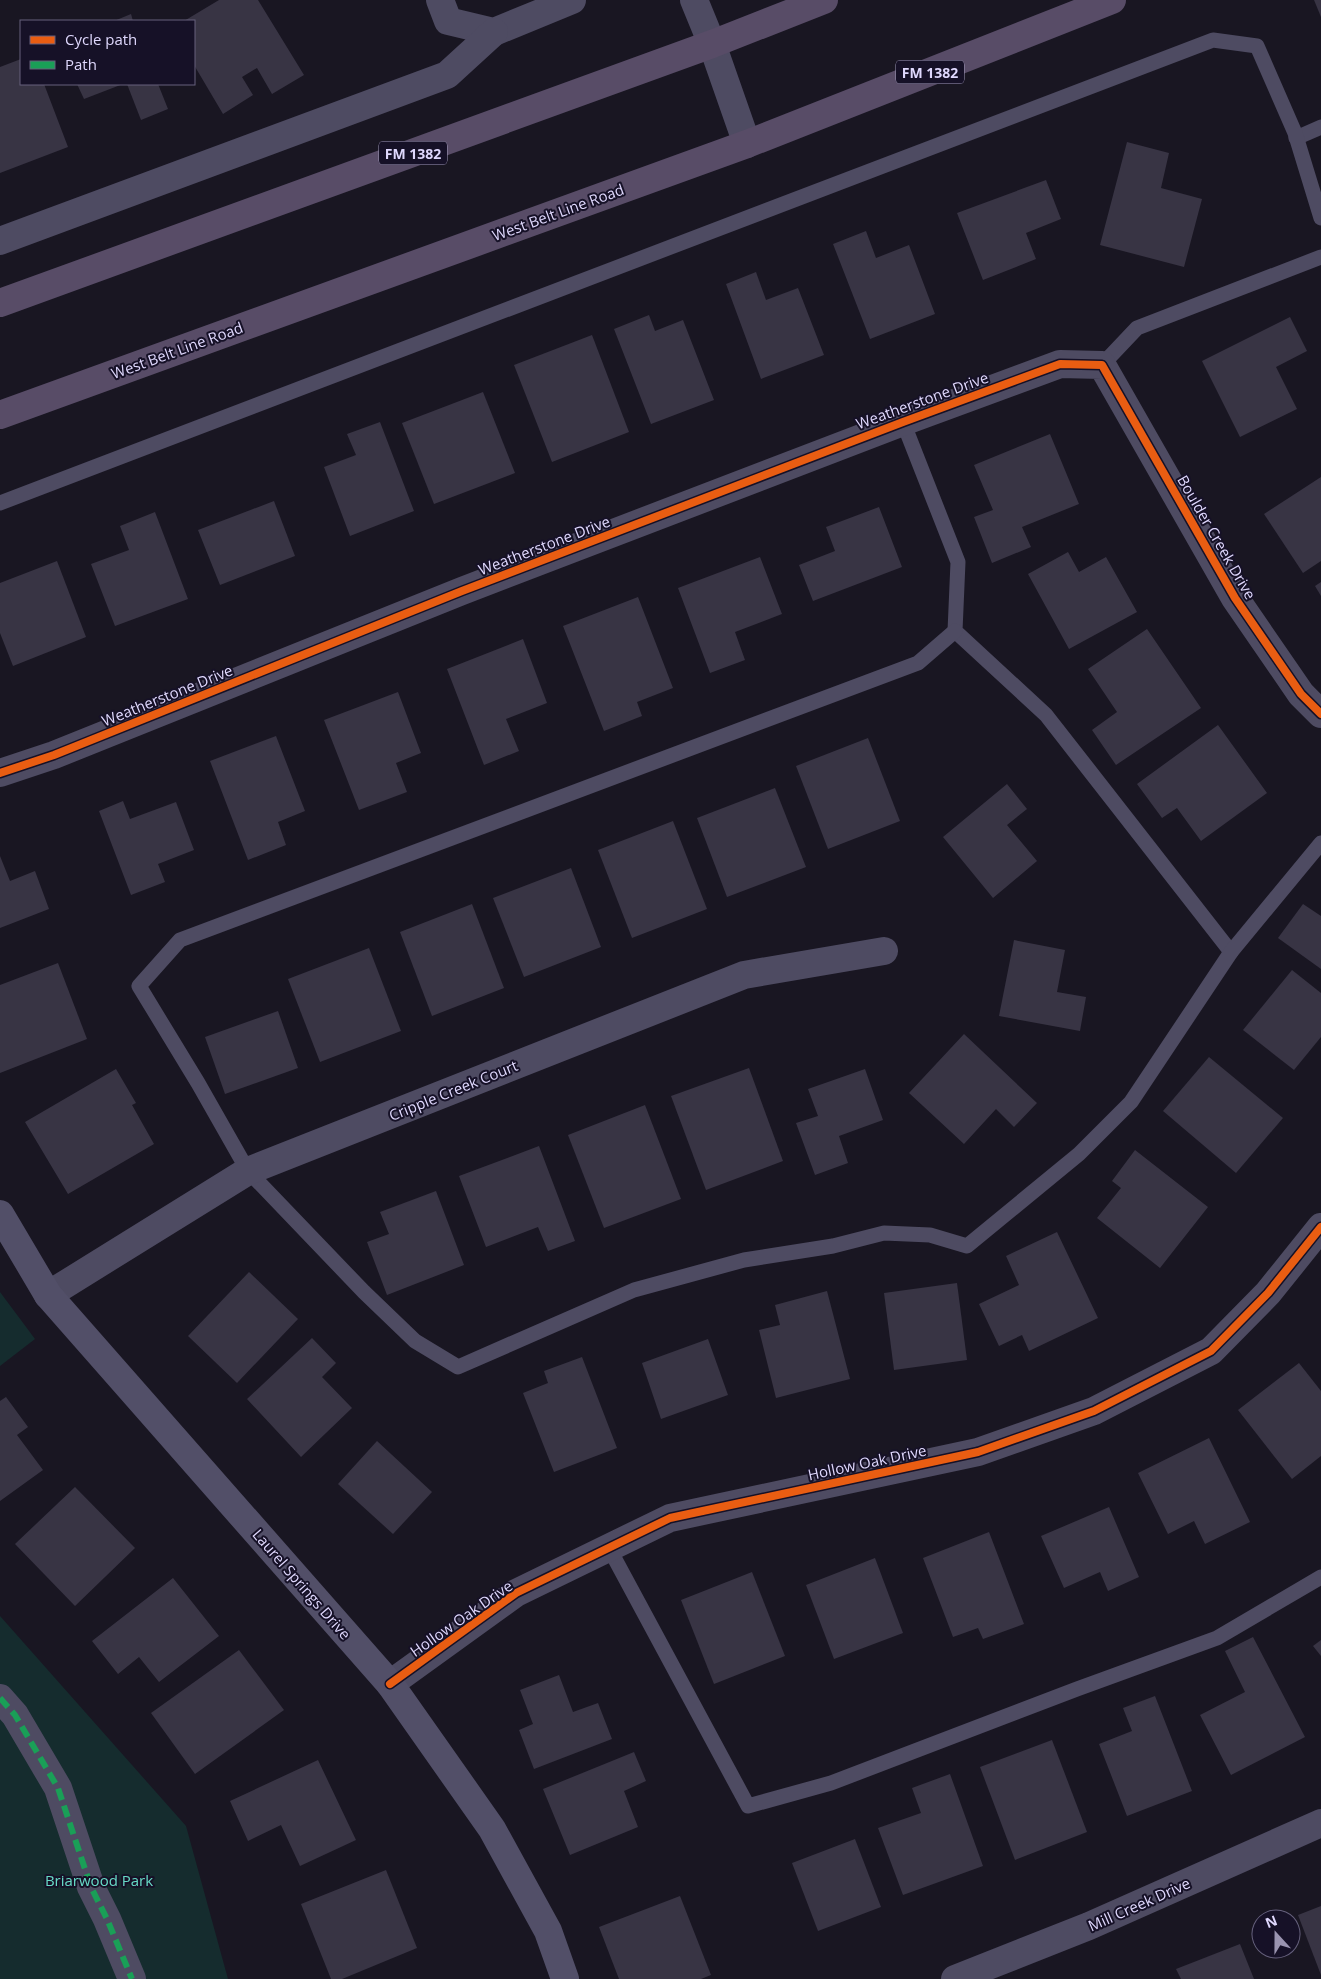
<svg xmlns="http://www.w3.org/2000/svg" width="1321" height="1979" font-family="'Open Sans',sans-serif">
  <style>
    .green { fill: #152c2e }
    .building { fill: #383444 }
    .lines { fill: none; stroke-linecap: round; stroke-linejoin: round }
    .lane { stroke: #4e4b62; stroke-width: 15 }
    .street { stroke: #4e4b62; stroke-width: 28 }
    .secondary { stroke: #524f68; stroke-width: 28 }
    .primary { stroke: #584c67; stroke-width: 28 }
    .quiet { stroke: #1a9f57; stroke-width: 6; stroke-dasharray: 12 6; stroke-linecap: butt }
    .cycleway-casing { stroke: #161127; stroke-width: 11 }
    .cycleway { stroke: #e95d12; stroke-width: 8 }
    .labels { text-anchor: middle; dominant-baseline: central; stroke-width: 4; stroke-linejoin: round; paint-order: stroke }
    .shield { fill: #161127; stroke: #a39cbd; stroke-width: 1 }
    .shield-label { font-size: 14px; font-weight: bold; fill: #dfd8fd }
    .street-label { font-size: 15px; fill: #dfd8fd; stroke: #161127 }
    .park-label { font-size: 15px; fill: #67dbc7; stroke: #161127 }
  </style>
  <rect width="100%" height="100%" fill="#191622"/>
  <g class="green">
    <polygon points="0,1292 35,1339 0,1366"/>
    <polygon points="0,1616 186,1826 228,1979 0,1979"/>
  </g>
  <g class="building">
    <polygon points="219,0 258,0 304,75 272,94 257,68 242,77 253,95 223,114 194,65 194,21 184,21"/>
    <polygon points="1314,0 1321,0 1321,17"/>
    <polygon points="131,14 133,21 114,21"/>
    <polygon points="21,59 21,84 44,84 68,147 0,173 0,67"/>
    <polygon points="77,84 123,84 84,99"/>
    <polygon points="127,84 158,84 168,109 141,120"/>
    <polygon points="1127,142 1169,153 1161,188 1202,199 1184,267 1100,245"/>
    <polygon points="1046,180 1061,219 1026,233 1036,259 983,280 957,213"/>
    <polygon points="866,231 876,258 909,245 935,314 870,339 833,244"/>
    <polygon points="756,272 766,300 798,288 824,355 761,379 726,284"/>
    <polygon points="649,315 655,331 683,320 714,400 651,424 614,329"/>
    <polygon points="1290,317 1307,351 1276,367 1297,409 1240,437 1202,361"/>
    <polygon points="592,335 629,432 552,462 514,365"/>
    <polygon points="483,392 515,473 434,504 402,423"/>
    <polygon points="380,422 414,511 350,536 324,467 356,455 347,434"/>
    <polygon points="1050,434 1079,504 1022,527 1031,547 992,563 974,517 993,510 974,465"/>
    <polygon points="1321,477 1321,561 1303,573 1264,514"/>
    <polygon points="274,501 295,556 220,585 198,530"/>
    <polygon points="879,507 902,567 813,601 799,565 835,551 826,527"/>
    <polygon points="155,512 188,599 115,626 91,564 129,550 120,526"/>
    <polygon points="1068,552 1079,572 1106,557 1137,612 1069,649 1028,574"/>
    <polygon points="760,557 782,614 735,632 745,660 710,673 678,588"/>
    <polygon points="57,561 86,637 13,666 0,633 0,583"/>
    <polygon points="1321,582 1321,596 1315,586"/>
    <polygon points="638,597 673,688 637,702 642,716 604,731 563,626"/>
    <polygon points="1147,629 1201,708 1116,765 1092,730 1117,712 1088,669"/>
    <polygon points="523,639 547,703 506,719 519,751 484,765 447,669"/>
    <polygon points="398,692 421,753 396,763 407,792 359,810 324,720"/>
    <polygon points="1218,725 1267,793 1201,841 1177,808 1162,818 1137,784"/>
    <polygon points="276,736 305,811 278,822 286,845 248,860 210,761"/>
    <polygon points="868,738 900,821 828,849 796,766"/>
    <polygon points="1007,784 1027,809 1007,825 1037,861 993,898 943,837"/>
    <polygon points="775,788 806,867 727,897 697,818"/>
    <polygon points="123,801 130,819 176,802 194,850 158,864 165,882 131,895 99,811"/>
    <polygon points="673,821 707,909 632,938 598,850"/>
    <polygon points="0,856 10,881 35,871 49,909 0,928"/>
    <polygon points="571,868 601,947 524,977 493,898"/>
    <polygon points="472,904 504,988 432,1016 400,932"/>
    <polygon points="1303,904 1321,916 1321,969 1278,938"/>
    <polygon points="1014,940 1065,950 1057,992 1086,997 1080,1031 999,1016"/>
    <polygon points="369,948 401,1031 320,1062 288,979"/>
    <polygon points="58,963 87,1039 0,1073 0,985"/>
    <polygon points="1292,970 1321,993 1321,1037 1294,1070 1243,1030"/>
    <polygon points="278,1011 298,1068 225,1094 205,1037"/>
    <polygon points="964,1034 1037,1103 1014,1127 996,1109 964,1144 909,1093"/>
    <polygon points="1209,1057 1283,1118 1236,1173 1163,1111"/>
    <polygon points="749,1068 783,1161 706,1190 671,1096"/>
    <polygon points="116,1069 136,1103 132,1105 154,1144 68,1194 25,1122"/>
    <polygon points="865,1069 883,1120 839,1136 848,1163 815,1175 796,1123 818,1116 808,1089"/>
    <polygon points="645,1105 681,1199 604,1228 568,1135"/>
    <polygon points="539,1146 575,1241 548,1251 538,1227 486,1247 459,1176"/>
    <polygon points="1135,1150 1208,1207 1160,1268 1097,1218 1121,1188 1112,1181"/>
    <polygon points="436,1191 464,1265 387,1295 367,1242 389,1234 380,1212"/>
    <polygon points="1057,1232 1098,1318 1029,1351 1022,1335 999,1346 979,1304 1019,1285 1006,1256"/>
    <polygon points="249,1272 298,1319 237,1383 188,1336"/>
    <polygon points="957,1283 967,1360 894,1370 884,1293"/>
    <polygon points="827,1291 850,1379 776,1398 759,1330 780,1325 775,1305"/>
    <polygon points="312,1338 336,1363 322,1377 352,1408 301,1457 247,1399"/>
    <polygon points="708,1339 728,1395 661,1419 642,1363"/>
    <polygon points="582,1357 617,1448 554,1472 523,1393 548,1383 544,1371"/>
    <polygon points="1299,1363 1321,1391 1321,1456 1292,1479 1238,1410"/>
    <polygon points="6,1397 28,1427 17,1435 43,1470 0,1501 0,1401"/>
    <polygon points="1209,1438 1250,1522 1205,1544 1194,1521 1168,1534 1138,1473"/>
    <polygon points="377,1441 432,1492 393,1534 338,1484"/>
    <polygon points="75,1487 135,1548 75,1606 15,1544"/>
    <polygon points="1109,1507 1139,1577 1108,1591 1100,1572 1064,1588 1041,1536"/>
    <polygon points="989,1532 1024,1624 983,1639 978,1628 953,1637 923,1558"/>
    <polygon points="875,1558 903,1633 834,1659 806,1585"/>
    <polygon points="752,1572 785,1656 714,1684 681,1600"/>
    <polygon points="173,1578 219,1636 159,1682 139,1657 118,1674 92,1641"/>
    <polygon points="1253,1637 1305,1737 1231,1775 1200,1715 1245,1692 1225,1651"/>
    <polygon points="1321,1640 1321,1656 1313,1646"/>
    <polygon points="239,1650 284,1710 195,1774 151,1713"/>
    <polygon points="559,1675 573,1712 598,1703 612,1739 534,1769 519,1730 533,1724 520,1690"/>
    <polygon points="1155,1696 1192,1791 1127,1816 1099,1744 1132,1731 1123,1708"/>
    <polygon points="1052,1740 1087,1832 1015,1860 980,1767"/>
    <polygon points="634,1752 646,1781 624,1791 638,1827 570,1855 543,1789"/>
    <polygon points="318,1760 356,1840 300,1866 281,1825 248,1841 230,1801"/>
    <polygon points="950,1774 983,1866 903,1895 878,1828 921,1813 912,1788"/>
    <polygon points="855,1839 881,1907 818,1931 792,1863"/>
    <polygon points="386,1870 417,1948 342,1979 331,1979 301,1904"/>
    <polygon points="680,1896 711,1975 701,1979 619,1979 599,1927"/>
    <polygon points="1321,1906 1321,1975 1298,1915"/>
    <polygon points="1240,1944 1254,1979 1181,1979 1176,1969"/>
  </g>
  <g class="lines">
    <g class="lane">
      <polyline points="1296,138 1321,127"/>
      <polyline points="1102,365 1137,328 1321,257"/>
      <polyline points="903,422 958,562 955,631 1046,715 1231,952"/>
      <polyline points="0,503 1213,40 1257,46 1295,133 1321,218"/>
      <polyline points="955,631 918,663 180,940 139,986 198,1083 248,1171 364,1292 415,1341 458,1367 634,1290 744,1260 833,1246 884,1233 930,1235 967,1246 1079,1154 1131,1102 1231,952 1321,843"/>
      <polyline points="609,1548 748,1806 831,1783 1077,1689 1217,1638 1321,1577"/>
    </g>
    <g class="street">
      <polyline points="440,0 448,21 494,32 572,0"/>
      <polyline points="694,0 712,44 747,144"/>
      <polyline points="0,241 447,75 494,32"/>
      <polyline points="0,773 54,755 462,591 903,422 1060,364 1102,365 1235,598 1301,694 1321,714"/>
      <polyline points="48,1295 248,1171 744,975 884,951"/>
      <polyline points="390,1684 516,1593 670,1518 978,1452 1094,1411 1211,1351 1268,1293 1321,1227"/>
      <polyline points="0,1698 15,1715 58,1788 91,1887 107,1919 132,1979"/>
      <polyline points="955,1979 1089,1926 1321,1823"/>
    </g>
    <polyline class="secondary" points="0,1214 48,1295 390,1684 492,1829 548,1931 565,1979"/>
    <g class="primary">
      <polyline points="0,303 712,44 824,0"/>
      <polyline points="0,415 747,144 1112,0"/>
    </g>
    <polyline class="quiet" points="0,1698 15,1715 58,1788 91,1887 107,1919 132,1979"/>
    <defs>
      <g id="cycleway">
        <polyline points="0,773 54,755 462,591 903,422 1060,364 1102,365 1235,598 1301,694 1321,714"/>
        <polyline points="390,1684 516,1593 670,1518 978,1452 1094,1411 1211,1351 1268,1293 1321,1227"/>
      </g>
    </defs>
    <use href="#cycleway" class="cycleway-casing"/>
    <use href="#cycleway" class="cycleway"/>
  </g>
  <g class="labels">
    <g class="shield">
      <rect x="896" y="60.5" width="68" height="23" rx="4"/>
      <rect x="379" y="141.5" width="68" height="23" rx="4"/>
    </g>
    <g class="shield-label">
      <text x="930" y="72">FM 1382</text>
      <text x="413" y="153">FM 1382</text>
    </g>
    <g class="street-label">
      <text transform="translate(558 212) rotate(-20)">West Belt Line Road</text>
      <text transform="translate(177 350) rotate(-20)">West Belt Line Road</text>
      <text transform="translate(922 400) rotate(-20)">Weatherstone Drive</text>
      <text transform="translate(1217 537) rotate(60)">Boulder Creek Drive</text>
      <text transform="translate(544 545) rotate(-21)">Weatherstone Drive</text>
      <text transform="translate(167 695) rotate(-22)">Weatherstone Drive</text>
      <text transform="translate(453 1090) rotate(-22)">Cripple Creek Court</text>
      <text transform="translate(867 1462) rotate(-12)">Hollow Oak Drive</text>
      <text transform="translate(302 1584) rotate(49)">Laurel Springs Drive</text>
      <text transform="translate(461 1618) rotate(-35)">Hollow Oak Drive</text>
      <text transform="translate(1139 1904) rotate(-24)">Mill Creek Drive</text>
    </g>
    <g class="park-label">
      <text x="99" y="1880">Briarwood Park</text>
    </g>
  </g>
  <rect x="20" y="20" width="175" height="65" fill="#161127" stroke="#66617d"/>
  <rect x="30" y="36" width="25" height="8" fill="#e95d12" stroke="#66617d"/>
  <text x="65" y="45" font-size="15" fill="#dfd8fd">Cycle path</text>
  <rect x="30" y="61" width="25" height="8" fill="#1a9f57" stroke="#66617d"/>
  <text x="65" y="70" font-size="15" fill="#dfd8fd">Path</text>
  <g transform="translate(1276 1934) rotate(339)"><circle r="24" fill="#161127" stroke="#66617d"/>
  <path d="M0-4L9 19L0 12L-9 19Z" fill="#9a94b0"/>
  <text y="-8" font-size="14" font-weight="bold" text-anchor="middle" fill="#dfd8fd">N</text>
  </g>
</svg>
